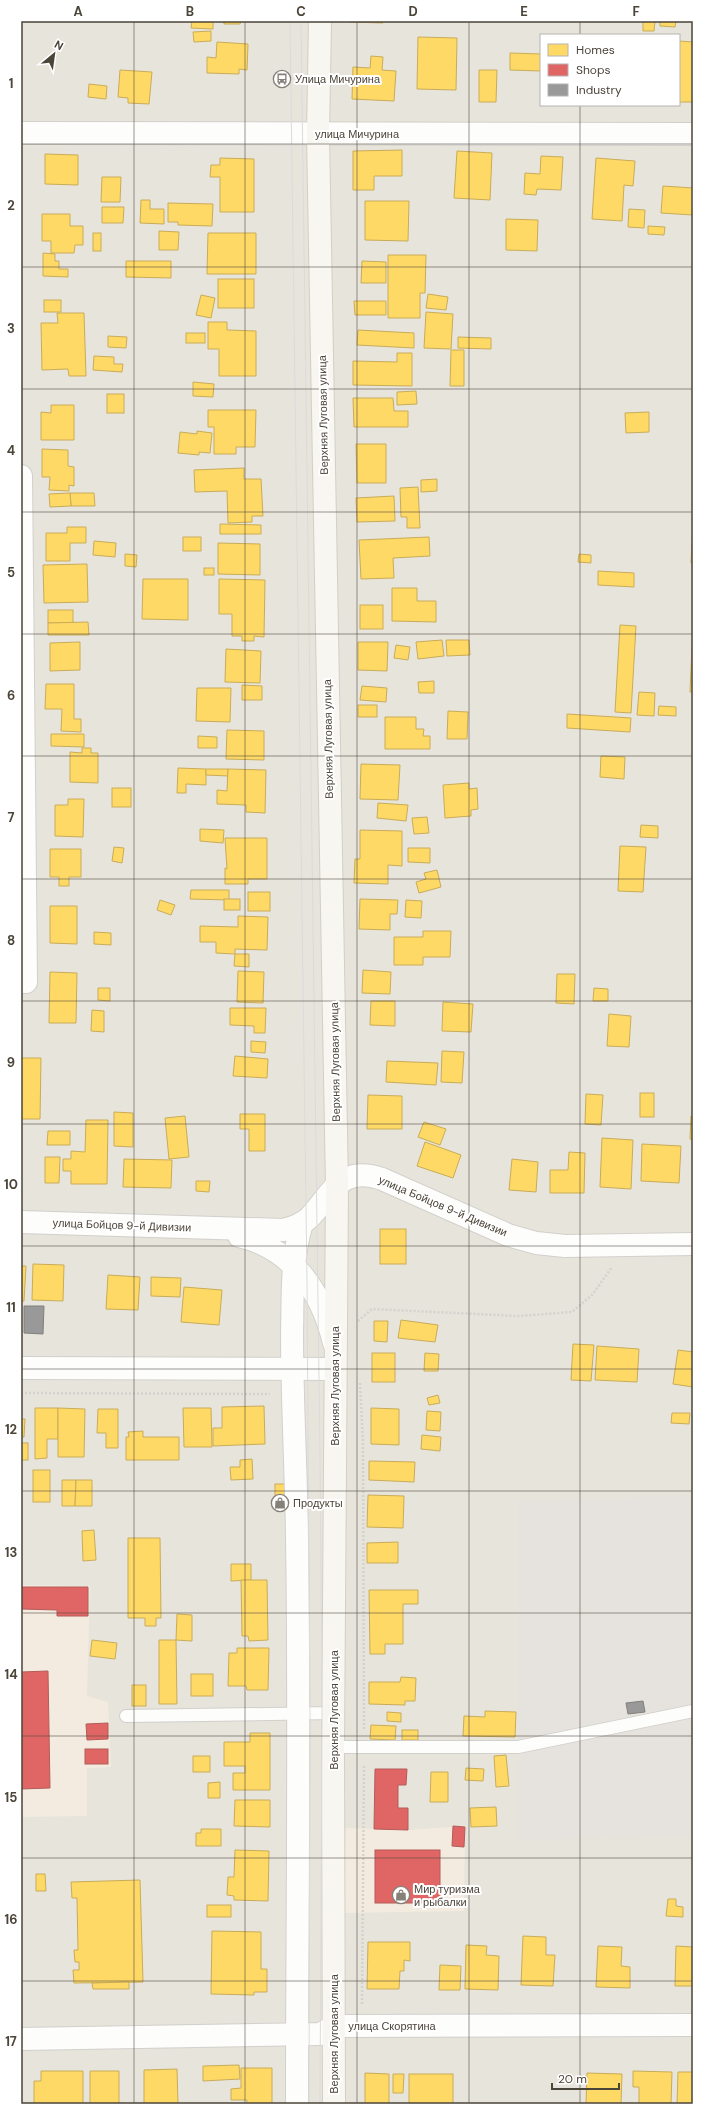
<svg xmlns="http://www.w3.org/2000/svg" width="714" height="2125" font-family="'DM Sans',sans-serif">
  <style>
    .residential { fill: #e7e4dc; fill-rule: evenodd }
    .commercial { fill: #f3ebdf }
    .industrial { fill: #e6e2de }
    .homes { fill: #ffd966; stroke: #c9ac58 }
    .shops { fill: #e06666; stroke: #b35c58 }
    .industry { fill: #999; stroke: #82807c }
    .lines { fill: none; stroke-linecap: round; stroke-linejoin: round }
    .service-casing { stroke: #d2d0cb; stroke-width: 14 }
    .minor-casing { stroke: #d2d0cb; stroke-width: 24 }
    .tertiary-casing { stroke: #d2d0cb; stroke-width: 24 }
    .secondary-casing { stroke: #d3cfc5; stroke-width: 24 }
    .path { stroke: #d3d2cc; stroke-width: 2.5; stroke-dasharray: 2 2; stroke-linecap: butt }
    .service { stroke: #fdfdfc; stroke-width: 12 }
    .minor { stroke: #fdfdfc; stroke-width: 22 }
    .tertiary { stroke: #fdfdfc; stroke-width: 22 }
    .secondary { stroke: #f7f6f1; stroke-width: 22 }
    .tram { stroke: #dbdbda; stroke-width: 1 }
    .grid { fill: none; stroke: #4b4439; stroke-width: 1; stroke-opacity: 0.55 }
    .labels { text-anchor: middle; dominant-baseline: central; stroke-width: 4; stroke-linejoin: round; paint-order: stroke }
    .poi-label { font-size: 11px; fill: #4b4439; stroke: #fff; text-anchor: start }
    .street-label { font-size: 11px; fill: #4b4439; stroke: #fff }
    .neatline { fill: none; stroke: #4b4439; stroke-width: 1.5 }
    .grid-label { font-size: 13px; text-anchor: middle; font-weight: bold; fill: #4b4439 }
  </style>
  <rect width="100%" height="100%" fill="#f4f2ee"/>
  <path class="residential" d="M21,21H693V2104H21ZM541,35H679V105H541Z"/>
  <g class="commercial">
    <polygon points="21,1585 90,1586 87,1696 108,1702 111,1767 87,1768 87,1816 21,1817"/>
    <polygon points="465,1826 464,1911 341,1913 346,1828 408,1830"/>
  </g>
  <polygon class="industrial" points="693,1495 693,1838 515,1839 518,1747 518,1502"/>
  <g class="homes">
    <polygon points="192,21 213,21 213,29 191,28"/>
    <polygon points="224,21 241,21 240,24 224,24"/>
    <polygon points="349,21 383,21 383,23 349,22"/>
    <polygon points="643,21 655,21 654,31 643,31"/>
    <polygon points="660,21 676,21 675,27 660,26"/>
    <polygon points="211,31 211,41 194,42 193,32"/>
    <polygon points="418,37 457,38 456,90 417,89"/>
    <polygon points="679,41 693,42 693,102 679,102"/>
    <polygon points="217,42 248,44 247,70 239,69 239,74 207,73 207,57 216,58"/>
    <polygon points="510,53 541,54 541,71 510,70"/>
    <polygon points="371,56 383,57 382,70 396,71 394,101 352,99 353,67 370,68"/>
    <polygon points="120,70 152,72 149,104 128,103 128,98 118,97"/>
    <polygon points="479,70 497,70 496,102 479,102"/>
    <polygon points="89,84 107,86 106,99 88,97"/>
    <polygon points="402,150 402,176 374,176 374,190 353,190 353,151"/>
    <polygon points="457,151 492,153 490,200 454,198"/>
    <polygon points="45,154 78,155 78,185 45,184"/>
    <polygon points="541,156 563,157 561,190 537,189 536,195 524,194 525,173 540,174"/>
    <polygon points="220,158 254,159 254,212 220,212 220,177 210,177 211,165 220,165"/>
    <polygon points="596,158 635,161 633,186 624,185 622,221 592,219"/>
    <polygon points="102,177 121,177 120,202 101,202"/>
    <polygon points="663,186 693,188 693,215 661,213"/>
    <polygon points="141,200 150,200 150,209 164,209 164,224 140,223"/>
    <polygon points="365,201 409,201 408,241 365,240"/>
    <polygon points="168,203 213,204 212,226 178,225 178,222 168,222"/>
    <polygon points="102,207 124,207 123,223 102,223"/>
    <polygon points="629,209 645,210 644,228 628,227"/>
    <polygon points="42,214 70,214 70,226 83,226 83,245 75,245 74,253 51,253 51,241 42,241"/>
    <polygon points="506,219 538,220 537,251 506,250"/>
    <polygon points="648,226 665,227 664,235 648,234"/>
    <polygon points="159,231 179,232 178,250 159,250"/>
    <rect x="93" y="233" width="8" height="18"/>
    <polygon points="208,233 256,233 256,274 207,274"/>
    <polygon points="43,253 55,254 55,261 59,261 59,269 68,269 68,277 43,276"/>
    <polygon points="388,255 426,255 425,293 420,293 420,318 388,318"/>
    <polygon points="126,261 171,261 171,278 126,277"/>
    <polygon points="362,261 386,262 386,283 361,283"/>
    <rect x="218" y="279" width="36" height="29"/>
    <polygon points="428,294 448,297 446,310 426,308"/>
    <polygon points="201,295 215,298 211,318 196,315"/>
    <rect x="44" y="300" width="17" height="12"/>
    <polygon points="354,301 386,301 386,315 355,315"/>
    <polygon points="426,312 453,314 451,349 424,348"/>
    <polygon points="57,313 84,313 86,376 69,376 68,369 42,370 41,323 58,323"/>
    <polygon points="208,322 227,322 227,330 256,331 256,376 219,376 219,349 208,349"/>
    <polygon points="358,330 414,333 414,348 357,345"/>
    <rect x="186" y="333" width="19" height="10"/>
    <polygon points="108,336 127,337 126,348 108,347"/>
    <polygon points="458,337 491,338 491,349 458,348"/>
    <polygon points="451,350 464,350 464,386 450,386"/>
    <polygon points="397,353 412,353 412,386 353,385 353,361 397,362"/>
    <polygon points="94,356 114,357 114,364 123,364 122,372 93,370"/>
    <polygon points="193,382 214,384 213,397 193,396"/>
    <polygon points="416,391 417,404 397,405 397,392"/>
    <rect x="107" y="394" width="17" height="19"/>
    <polygon points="353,398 393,398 394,411 408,411 408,427 354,427"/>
    <polygon points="51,405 74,405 74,440 41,440 41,412 51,413"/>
    <polygon points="208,410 256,410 255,447 236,447 236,454 214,454 214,427 208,427"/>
    <polygon points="649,412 649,432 626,433 625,413"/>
    <polygon points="197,431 212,433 210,453 199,452 199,455 178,453 180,432 197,434"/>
    <polygon points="356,444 386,444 386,483 357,483"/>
    <polygon points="42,449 68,450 68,466 74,467 74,486 69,485 69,491 49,490 50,477 42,477"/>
    <polygon points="244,468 244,479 261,479 263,516 252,516 252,522 228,523 227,491 195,492 194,470"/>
    <polygon points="437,479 437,491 421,492 421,480"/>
    <polygon points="418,487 420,528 407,528 407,517 401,517 400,488"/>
    <polygon points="70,493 94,493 95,506 71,506"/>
    <polygon points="70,493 71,506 50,507 49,494"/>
    <polygon points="394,496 395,521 357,522 356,498"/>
    <polygon points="220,524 261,525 261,534 220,534"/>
    <polygon points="693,525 693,563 691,563"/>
    <polygon points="67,527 86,527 86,543 70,543 70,561 46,561 46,533 67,533"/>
    <rect x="183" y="537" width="18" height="14"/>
    <polygon points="429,537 430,556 393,558 394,578 361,579 359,540"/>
    <polygon points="94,541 116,543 115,557 93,555"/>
    <polygon points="218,543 260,544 260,575 218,574"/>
    <polygon points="125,554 137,555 136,567 125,566"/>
    <polygon points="579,554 591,555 591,563 578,562"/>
    <polygon points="87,564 88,602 44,603 43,565"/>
    <rect x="204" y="568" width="10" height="7"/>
    <polygon points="598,571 634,573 634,587 598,585"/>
    <polygon points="143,579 188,579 188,620 142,619"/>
    <polygon points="219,579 265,580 264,637 254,636 254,641 242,641 242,636 232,636 232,614 219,614"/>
    <polygon points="392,588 417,588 417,601 436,601 436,622 392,621"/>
    <rect x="360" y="605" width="23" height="24"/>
    <rect x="48" y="610" width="25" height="13"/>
    <polygon points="88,622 89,635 48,635 48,623"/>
    <polygon points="693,624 693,692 690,692"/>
    <polygon points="620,625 636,626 631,713 615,712"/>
    <polygon points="442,640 444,656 418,659 416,642"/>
    <polygon points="446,640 469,640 470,655 447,656"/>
    <polygon points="80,642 80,670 50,671 50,643"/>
    <polygon points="358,642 388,642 387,671 358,670"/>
    <polygon points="396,645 410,647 408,660 394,658"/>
    <polygon points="226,649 261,651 260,683 225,682"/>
    <polygon points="434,681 434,693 419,693 418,682"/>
    <polygon points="46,684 74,684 74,719 81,719 81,732 61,731 62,709 45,709"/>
    <polygon points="242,685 262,686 262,700 242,700"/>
    <polygon points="362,686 387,688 386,702 360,700"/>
    <polygon points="197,688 231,688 230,722 196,721"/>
    <polygon points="639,692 655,693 654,716 637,715"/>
    <rect x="358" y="705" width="19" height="12"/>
    <polygon points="659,706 676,707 676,716 658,715"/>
    <polygon points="448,711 468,712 467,739 447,739"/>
    <polygon points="567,714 631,718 630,732 567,728"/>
    <polygon points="385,717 416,717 416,729 424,729 423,736 430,736 430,749 385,749"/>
    <polygon points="227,730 264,731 264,760 226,759"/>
    <polygon points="51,734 84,734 84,747 51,746"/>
    <polygon points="198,736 217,737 217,748 198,748"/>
    <polygon points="82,748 91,748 91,753 98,753 98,783 70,782 70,752 82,753"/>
    <polygon points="601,756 625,757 624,779 600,777"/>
    <polygon points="361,764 400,765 398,800 360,799"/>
    <polygon points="178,768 206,769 206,785 186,784 186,793 177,793"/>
    <polygon points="206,769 228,769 228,776 206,775"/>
    <polygon points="228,769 266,770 265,813 246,812 246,805 217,804 217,790 227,791"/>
    <polygon points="469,783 469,789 477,788 478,809 471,810 471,816 445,818 443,785"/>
    <rect x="112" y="788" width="19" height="19"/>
    <polygon points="68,799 84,799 83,837 55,836 55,805 68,805"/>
    <polygon points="378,803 408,805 406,821 377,818"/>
    <polygon points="427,817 429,833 414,834 412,818"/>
    <polygon points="641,825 658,826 658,838 640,837"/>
    <polygon points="200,829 224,830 223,843 200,841"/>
    <polygon points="360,830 402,831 402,866 388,865 388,884 354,883 355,859 360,859"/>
    <polygon points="225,838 267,838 267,879 248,879 248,884 225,884 225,868 227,869"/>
    <polygon points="620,846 646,847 643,892 618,891"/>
    <polygon points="114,847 124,848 122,863 112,861"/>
    <polygon points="408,848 430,848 430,863 408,862"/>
    <polygon points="50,849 81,849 81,877 69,877 69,886 59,886 59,877 50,877"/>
    <polygon points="437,870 441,887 419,893 416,882 426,879 424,873"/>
    <polygon points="191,890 229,890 229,900 190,899"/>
    <rect x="248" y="892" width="22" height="19"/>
    <rect x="224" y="899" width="16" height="11"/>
    <polygon points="360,899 398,900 397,914 390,914 390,930 359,929"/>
    <polygon points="160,900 175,905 171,915 157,910"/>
    <polygon points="406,900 422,901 421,918 405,917"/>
    <polygon points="50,906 77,906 77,944 50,943"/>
    <polygon points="238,916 268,917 267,950 235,949 235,954 216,953 216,942 200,942 200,926 238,927"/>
    <polygon points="423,931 451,931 450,957 423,957 423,965 394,965 394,937 423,937"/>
    <polygon points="94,932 111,933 111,945 94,944"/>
    <polygon points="235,954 249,954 249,967 234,966"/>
    <polygon points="363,970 391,972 390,994 362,993"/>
    <polygon points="238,971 264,972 263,1003 237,1002"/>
    <polygon points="50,972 77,973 76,1023 49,1023"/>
    <polygon points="557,974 575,974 574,1004 556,1003"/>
    <polygon points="98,988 110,988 110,1001 98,1000"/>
    <polygon points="594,988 608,989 608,1001 593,1001"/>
    <polygon points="371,1001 395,1001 395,1026 370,1025"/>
    <polygon points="443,1002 473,1004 471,1032 442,1031"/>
    <polygon points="230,1008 266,1008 265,1033 254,1033 254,1026 230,1025"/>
    <polygon points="92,1010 104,1011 104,1032 91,1031"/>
    <polygon points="609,1014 631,1016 629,1047 607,1046"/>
    <polygon points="251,1041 266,1042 265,1053 251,1052"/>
    <polygon points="442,1051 464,1052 462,1083 441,1082"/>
    <polygon points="235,1056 268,1059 267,1078 233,1076"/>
    <polygon points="21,1058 41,1058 40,1119 21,1119"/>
    <polygon points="387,1061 438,1063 436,1085 386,1082"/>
    <rect x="640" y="1093" width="14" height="24"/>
    <polygon points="586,1094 603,1095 601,1125 585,1124"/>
    <polygon points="368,1095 402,1096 402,1129 367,1129"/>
    <polygon points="114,1112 133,1113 133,1147 114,1146"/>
    <polygon points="240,1114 265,1114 265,1151 249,1151 249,1129 240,1129"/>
    <polygon points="185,1116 189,1157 169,1159 165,1118"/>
    <polygon points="691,1116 693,1117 693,1140 690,1139"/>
    <polygon points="86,1120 108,1120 107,1184 71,1184 71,1171 63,1171 63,1159 71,1159 71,1151 85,1152"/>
    <polygon points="424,1122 446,1129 440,1145 418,1137"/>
    <polygon points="48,1131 70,1131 70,1145 47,1145"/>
    <polygon points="602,1138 633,1140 631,1189 600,1187"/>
    <polygon points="425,1142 461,1155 453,1178 417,1166"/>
    <polygon points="642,1144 681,1146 679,1183 641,1181"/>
    <polygon points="569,1152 585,1153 584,1193 550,1193 550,1170 568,1170"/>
    <polygon points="45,1157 60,1157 59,1183 45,1183"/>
    <polygon points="124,1159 172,1160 171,1188 123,1187"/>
    <polygon points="512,1159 538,1162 536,1192 509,1190"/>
    <polygon points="196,1181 210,1181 209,1192 196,1191"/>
    <rect x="380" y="1229" width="26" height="35"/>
    <polygon points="33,1264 64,1265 63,1301 32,1300"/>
    <polygon points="21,1266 26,1266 24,1301 21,1301"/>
    <polygon points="108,1275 140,1277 138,1310 106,1309"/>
    <polygon points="151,1277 181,1278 180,1297 151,1296"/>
    <polygon points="184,1287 222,1290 219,1325 181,1322"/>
    <polygon points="401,1320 438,1325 435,1342 398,1338"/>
    <polygon points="374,1321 388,1321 387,1342 374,1341"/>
    <polygon points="573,1344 594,1345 591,1381 571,1380"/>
    <polygon points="597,1346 639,1349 637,1382 595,1380"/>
    <polygon points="678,1350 693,1352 693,1387 673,1384"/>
    <rect x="372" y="1353" width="23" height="29"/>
    <polygon points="425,1353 439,1354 438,1371 424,1371"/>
    <polygon points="438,1395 440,1403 429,1405 427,1398"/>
    <polygon points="264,1406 265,1444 213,1446 213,1428 222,1428 222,1407"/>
    <polygon points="35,1408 58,1408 58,1439 47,1439 47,1458 35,1459"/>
    <polygon points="58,1408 85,1409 84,1457 58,1457"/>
    <polygon points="183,1408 211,1408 212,1447 184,1447"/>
    <polygon points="371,1408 399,1409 399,1445 371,1444"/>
    <polygon points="98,1409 118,1409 118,1448 106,1448 106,1433 97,1433"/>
    <polygon points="427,1411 441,1412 440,1431 426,1430"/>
    <polygon points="672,1413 690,1413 689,1424 671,1423"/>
    <polygon points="21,1419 25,1419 24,1437 21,1437"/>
    <polygon points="143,1431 143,1437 179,1437 179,1460 126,1460 126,1437 129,1437 128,1432"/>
    <polygon points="422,1435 441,1437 440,1451 421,1449"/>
    <rect x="21" y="1443" width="7" height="17"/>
    <polygon points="252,1459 253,1479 231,1480 230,1467 240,1467 240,1460"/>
    <polygon points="369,1461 415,1462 414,1482 369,1480"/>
    <rect x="33" y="1470" width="17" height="32"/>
    <polygon points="62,1480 76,1480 75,1506 62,1506"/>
    <polygon points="76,1480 92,1480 92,1506 75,1506"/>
    <rect x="275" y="1484" width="10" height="12"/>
    <polygon points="368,1495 404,1496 403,1528 367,1527"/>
    <polygon points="94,1530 96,1560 83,1561 82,1531"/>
    <polygon points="128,1538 160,1538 161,1618 156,1618 156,1626 145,1626 145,1618 128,1618"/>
    <polygon points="398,1542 398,1563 367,1563 367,1543"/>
    <polygon points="231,1564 251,1564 251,1580 231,1581"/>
    <polygon points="241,1580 267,1580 268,1640 249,1641 248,1636 242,1636"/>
    <polygon points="369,1590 418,1590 418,1604 403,1604 403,1644 385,1644 385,1654 370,1654"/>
    <polygon points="177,1614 192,1615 192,1641 176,1640"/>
    <polygon points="92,1640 117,1643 115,1659 90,1656"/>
    <polygon points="159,1640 176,1640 177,1704 159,1704"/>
    <polygon points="237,1648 269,1648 268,1690 247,1690 246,1686 228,1686 229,1653 237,1653"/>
    <rect x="191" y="1674" width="22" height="22"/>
    <polygon points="401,1677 416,1678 415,1701 405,1701 405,1705 369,1704 369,1682 400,1682"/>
    <rect x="132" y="1685" width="14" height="21"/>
    <polygon points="485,1711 516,1712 515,1737 463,1736 464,1716 485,1717"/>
    <polygon points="387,1712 401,1713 401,1722 387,1721"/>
    <polygon points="371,1725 396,1726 395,1740 370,1739"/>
    <rect x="402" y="1730" width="16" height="10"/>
    <polygon points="250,1733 270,1733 270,1790 233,1790 233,1773 245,1773 245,1766 224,1766 224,1742 250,1742"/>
    <polygon points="506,1755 509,1786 496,1787 494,1756"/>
    <rect x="193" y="1756" width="17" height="16"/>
    <polygon points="466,1768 484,1769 483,1781 465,1780"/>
    <polygon points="431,1772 448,1772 448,1802 430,1802"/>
    <polygon points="220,1782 220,1798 208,1798 208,1783"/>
    <polygon points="235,1800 270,1800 270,1827 234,1826"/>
    <polygon points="496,1807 497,1826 471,1827 470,1808"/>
    <polygon points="201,1829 221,1829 221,1846 196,1846 196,1833 201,1833"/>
    <polygon points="235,1850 269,1851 268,1901 234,1900 234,1896 227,1895 228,1877 234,1877"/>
    <polygon points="36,1874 45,1874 46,1891 36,1891"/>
    <polygon points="140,1880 143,1982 74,1983 73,1970 79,1970 79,1962 75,1962 74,1950 78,1950 77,1898 72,1898 71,1882"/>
    <polygon points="668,1899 676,1899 676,1906 683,1907 683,1917 666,1916"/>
    <rect x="207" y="1905" width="24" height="12"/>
    <polygon points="212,1931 261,1932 261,1969 267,1969 267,1992 254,1992 254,1995 211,1994"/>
    <polygon points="693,1932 693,1986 675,1986 676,1946 693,1947"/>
    <polygon points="523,1936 546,1937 546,1955 555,1955 553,1986 521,1985"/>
    <polygon points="368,1942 410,1942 410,1961 404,1960 404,1971 400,1971 399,1989 367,1989"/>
    <polygon points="466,1945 487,1946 486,1955 499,1956 498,1990 465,1989"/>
    <polygon points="598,1946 622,1947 621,1966 630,1967 630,1988 596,1987"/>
    <polygon points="440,1965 461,1966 460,1990 439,1990"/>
    <polygon points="129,1982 129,1989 93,1989 92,1983"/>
    <polygon points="239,2065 240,2079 203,2081 203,2066"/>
    <polygon points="241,2068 272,2068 272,2104 247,2104 247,2100 231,2100 231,2089 241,2088"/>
    <polygon points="177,2069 178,2104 144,2104 144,2070"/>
    <polygon points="41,2071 83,2071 83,2104 34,2104 34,2081 41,2081"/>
    <polygon points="90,2071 119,2071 119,2103 131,2104 90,2104"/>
    <polygon points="633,2071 672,2072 671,2104 639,2104 639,2087 633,2087"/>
    <polygon points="678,2072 693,2072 693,2104 677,2104"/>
    <polygon points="365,2073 389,2074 389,2104 365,2104"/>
    <polygon points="587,2073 622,2074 621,2104 586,2104"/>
    <polygon points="393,2074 404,2074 403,2093 393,2093"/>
    <rect x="409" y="2074" width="44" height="30"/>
  </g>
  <g class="shops">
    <polygon points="275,1496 285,1496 286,1509 276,1509"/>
    <polygon points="21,1587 88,1587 88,1616 57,1616 57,1610 21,1609"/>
    <polygon points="48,1671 50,1788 21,1789 21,1672"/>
    <polygon points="108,1723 108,1739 87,1740 86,1724"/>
    <rect x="85" y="1749" width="23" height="15"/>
    <polygon points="375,1769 407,1769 406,1785 398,1785 398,1808 408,1808 408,1830 374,1829"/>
    <polygon points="453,1826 465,1827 464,1847 452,1846"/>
    <rect x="375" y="1850" width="65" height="53"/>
  </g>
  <g class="industry">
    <polygon points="24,1306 44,1306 43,1334 24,1333"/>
    <polygon points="643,1701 645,1712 628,1714 626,1703"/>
  </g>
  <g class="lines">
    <defs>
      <g id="service">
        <polyline points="126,1716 334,1713"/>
        <polyline points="333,1747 518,1747 693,1711"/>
      </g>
      <g id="minor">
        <polyline points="21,133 693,134"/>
        <polyline points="21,476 26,982 21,982"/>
        <polyline points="21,2039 320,2034 335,2026 693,2025"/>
      </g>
      <g id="tertiary">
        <path d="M21,1222L283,1230C292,1228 303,1224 310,1217C333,1192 341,1165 382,1179L508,1235L536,1243L565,1246L693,1244"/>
        <path d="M239,1236C292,1248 322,1292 334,1343"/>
        <polyline points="21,1368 335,1369"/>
        <path d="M297,2104C297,1915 300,1726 297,1536C296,1468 292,1400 292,1332C293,1295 291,1259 302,1223"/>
      </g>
      <polyline id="secondary" points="320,21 318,134 337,1186 333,1747 334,2104"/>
    </defs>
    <use href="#service" class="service-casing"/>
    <use href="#minor" class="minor-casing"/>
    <use href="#tertiary" class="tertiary-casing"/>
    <use href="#secondary" class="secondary-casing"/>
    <g class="path">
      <polyline points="358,1321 372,1309 518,1316 572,1312 593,1294 612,1267"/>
      <polyline points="360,1383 363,1441 364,1730"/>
      <polyline points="21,1393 270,1394"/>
      <polyline points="362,2004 364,1765"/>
    </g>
    <use href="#service" class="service"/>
    <use href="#minor" class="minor"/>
    <use href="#tertiary" class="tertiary"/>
    <use href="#secondary" class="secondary"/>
    <g class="tram">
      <polyline points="290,21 307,1282 310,1713 309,2104"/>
      <polyline points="301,21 320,1453 322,1714 320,2104"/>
    </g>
  </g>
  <path class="grid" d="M134,21V2104M245,21V2104M357,21V2104M469,21V2104M580,21V35M580,105V2104M21,144H693M21,267H693M21,389H693M21,512H693M21,634H693M21,756H693M21,879H693M21,1001H693M21,1124H693M21,1246H693M21,1369H693M21,1491H693M21,1613H693M21,1736H693M21,1858H693M21,1981H693"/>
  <defs>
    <symbol id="bus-ring" viewBox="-11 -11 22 22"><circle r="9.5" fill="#fff" stroke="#868178" stroke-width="1.5"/><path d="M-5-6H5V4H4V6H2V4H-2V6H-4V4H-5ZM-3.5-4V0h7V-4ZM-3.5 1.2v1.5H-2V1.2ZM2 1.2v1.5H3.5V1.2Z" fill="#868178"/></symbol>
    <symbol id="shop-ring" viewBox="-11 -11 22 22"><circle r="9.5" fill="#fff" stroke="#868178" stroke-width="1.5"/><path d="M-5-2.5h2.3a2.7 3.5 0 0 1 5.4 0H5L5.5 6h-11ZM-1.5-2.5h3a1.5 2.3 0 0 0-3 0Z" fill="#868178"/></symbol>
  </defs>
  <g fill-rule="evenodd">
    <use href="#bus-ring" x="272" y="69" width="20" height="20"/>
    <use href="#shop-ring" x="270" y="1493" width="20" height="20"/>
    <use href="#shop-ring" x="391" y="1885" width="20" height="20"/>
  </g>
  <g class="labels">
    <g class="poi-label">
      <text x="295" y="79">Улица Мичурина</text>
      <text x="293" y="1503">Продукты</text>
      <text x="414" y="1889">Мир туризма<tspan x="414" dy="13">и рыбалки</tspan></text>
    </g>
    <g class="street-label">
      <text x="357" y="134">улица Мичурина</text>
      <text transform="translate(323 415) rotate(-91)">Верхняя Луговая улица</text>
      <text transform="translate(328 739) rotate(-91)">Верхняя Луговая улица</text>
      <text transform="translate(335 1062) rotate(-91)">Верхняя Луговая улица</text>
      <text transform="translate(443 1206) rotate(23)">улица Бойцов 9-й Дивизии</text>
      <text transform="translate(122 1225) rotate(2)">улица Бойцов 9-й Дивизии</text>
      <text transform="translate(335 1386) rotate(-90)">Верхняя Луговая улица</text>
      <text transform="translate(334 1710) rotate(-90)">Верхняя Луговая улица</text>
      <text x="392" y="2026">улица Скорятина</text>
      <text transform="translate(334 2034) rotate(-90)">Верхняя Луговая улица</text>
    </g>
  </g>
  <rect width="714" height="2125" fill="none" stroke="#ffffff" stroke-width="44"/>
  <rect x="540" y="34" width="140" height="72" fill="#ffffff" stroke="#b7b4b0"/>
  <rect x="548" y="44" width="20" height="12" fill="#ffd966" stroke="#b7b4b0"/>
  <text x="576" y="54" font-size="12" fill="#4b4439">Homes</text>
  <rect x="548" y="64" width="20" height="12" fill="#e06666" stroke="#b7b4b0"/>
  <text x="576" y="74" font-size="12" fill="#4b4439">Shops</text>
  <rect x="548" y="84" width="20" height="12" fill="#999999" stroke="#b7b4b0"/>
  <text x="576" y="94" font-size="12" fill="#4b4439">Industry</text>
  <g transform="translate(54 54) rotate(29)" stroke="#ffffff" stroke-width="3" paint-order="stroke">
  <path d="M0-3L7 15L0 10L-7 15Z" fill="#4b4439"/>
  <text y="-6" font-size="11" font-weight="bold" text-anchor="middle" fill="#4b4439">N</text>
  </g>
  <path d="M552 2083v6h67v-6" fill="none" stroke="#4b4439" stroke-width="2"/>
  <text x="558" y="2083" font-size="12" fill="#4b4439" stroke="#ffffff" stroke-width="3" paint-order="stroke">20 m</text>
  <rect x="22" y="22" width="670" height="2081" class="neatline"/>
  <g class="grid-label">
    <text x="78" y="16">A</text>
    <text x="190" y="16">B</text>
    <text x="301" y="16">C</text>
    <text x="413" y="16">D</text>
    <text x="524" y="16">E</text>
    <text x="636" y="16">F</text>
    <text x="11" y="88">1</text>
    <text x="11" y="210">2</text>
    <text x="11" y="333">3</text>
    <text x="11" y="455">4</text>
    <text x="11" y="577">5</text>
    <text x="11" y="700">6</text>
    <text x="11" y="822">7</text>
    <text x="11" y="945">8</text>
    <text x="11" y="1067">9</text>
    <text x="11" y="1189">10</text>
    <text x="11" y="1312">11</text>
    <text x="11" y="1434">12</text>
    <text x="11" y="1557">13</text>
    <text x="11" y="1679">14</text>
    <text x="11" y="1802">15</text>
    <text x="11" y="1924">16</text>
    <text x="11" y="2046">17</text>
  </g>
</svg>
